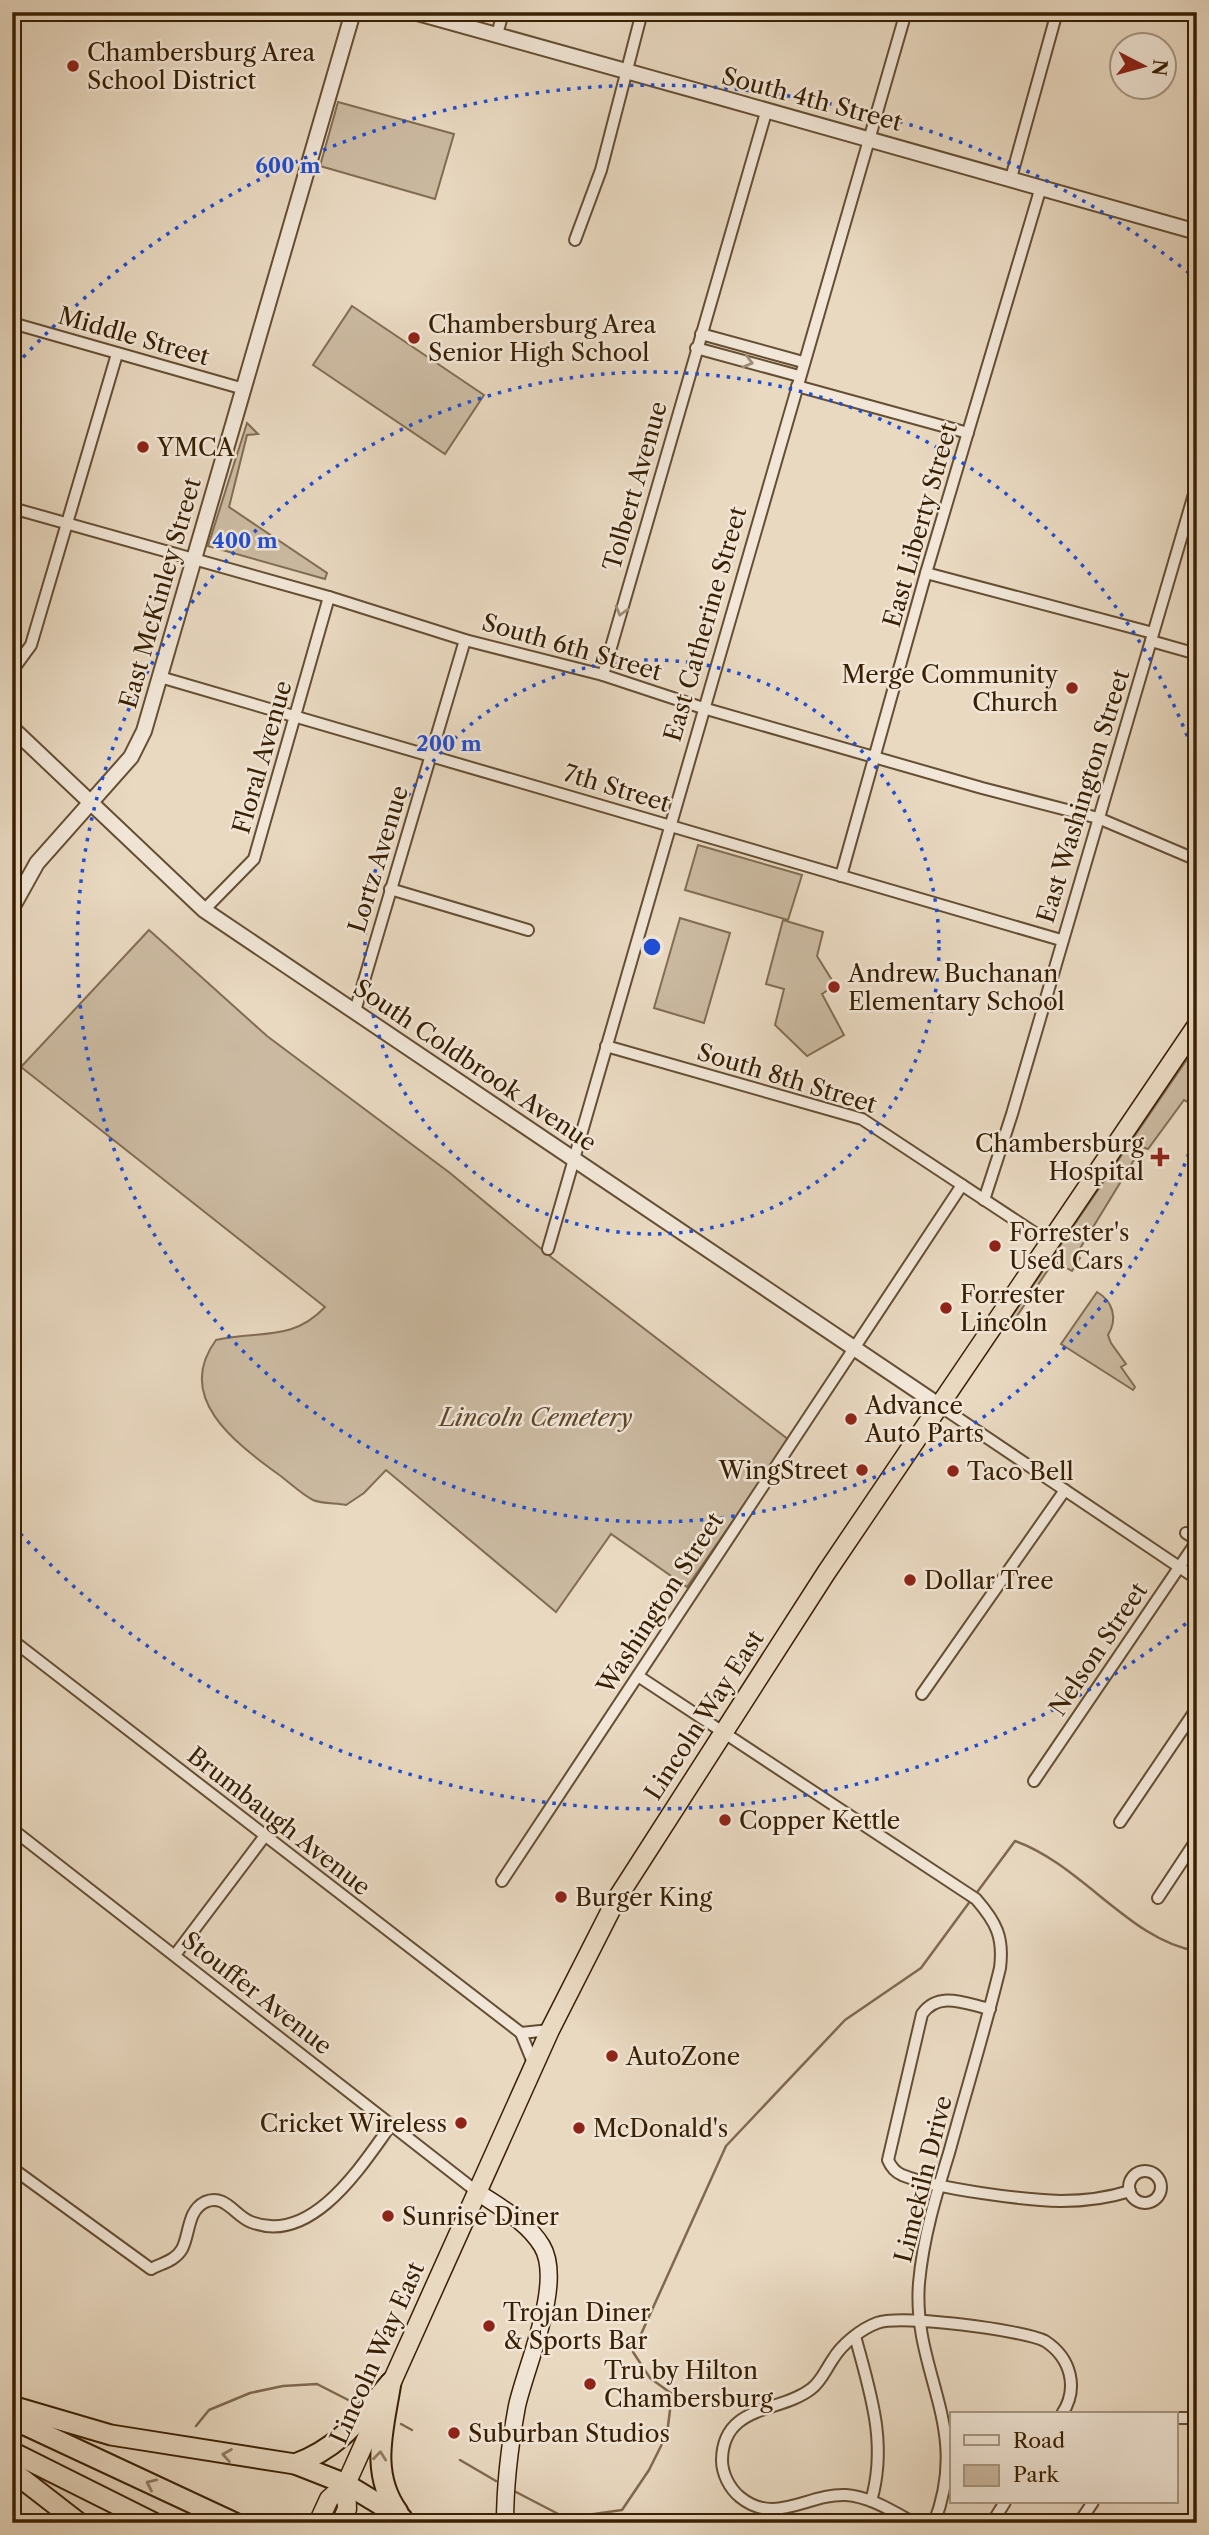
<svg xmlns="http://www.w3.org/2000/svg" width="1209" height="2535" font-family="'Libre Caslon Text',serif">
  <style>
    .green { fill: #cbbaa1; stroke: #826d52; stroke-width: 2 }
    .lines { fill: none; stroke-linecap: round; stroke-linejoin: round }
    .stream { stroke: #7f694e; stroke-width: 2.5 }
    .minor-casing { stroke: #654e32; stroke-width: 14 }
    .tertiary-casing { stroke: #654e32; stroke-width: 18 }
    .secondary-casing { stroke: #392002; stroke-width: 19 }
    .trunk-casing { stroke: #392002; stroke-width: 21 }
    .motorway-casing { stroke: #392002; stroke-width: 23 }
    .minor { stroke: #f1e6d7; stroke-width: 10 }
    .tertiary { stroke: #f1e6d7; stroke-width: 14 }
    .secondary { stroke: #f1e6d7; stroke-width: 16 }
    .trunk { stroke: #e9d9c1; stroke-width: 18 }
    .motorway { stroke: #e9d9c1; stroke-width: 19 }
    .oneway { stroke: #9e8d77 }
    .oneway2 { stroke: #917c62 }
    .ring { fill: none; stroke: #1d4ed8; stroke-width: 3.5; stroke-dasharray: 3.5 7 }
    .poi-dot { fill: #8f2418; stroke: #f1e6d7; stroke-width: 2.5 }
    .labels { text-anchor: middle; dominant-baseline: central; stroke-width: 5; stroke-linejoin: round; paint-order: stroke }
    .poi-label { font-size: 24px; fill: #392002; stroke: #f1e6d7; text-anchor: start }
    .street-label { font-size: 24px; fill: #392002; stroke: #f1e6d7 }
    .park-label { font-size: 24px; font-style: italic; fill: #5e462a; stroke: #f1e6d7 }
    .centre { fill: #1d4ed8; stroke: #f1e6d7; stroke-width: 3.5 }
    .ring-label { font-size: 21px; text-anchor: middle; font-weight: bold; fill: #1d4ed8; stroke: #f1e6d7; stroke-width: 5; stroke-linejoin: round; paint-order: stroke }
  </style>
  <rect width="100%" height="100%" fill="#e9d9c1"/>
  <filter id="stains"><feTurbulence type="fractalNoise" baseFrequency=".00286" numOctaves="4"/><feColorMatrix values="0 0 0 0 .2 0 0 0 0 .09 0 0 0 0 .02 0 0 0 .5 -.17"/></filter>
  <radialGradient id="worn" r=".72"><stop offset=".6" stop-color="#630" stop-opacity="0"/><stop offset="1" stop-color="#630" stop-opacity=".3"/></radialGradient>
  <g class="green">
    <polygon points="338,102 454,134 435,199 320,166"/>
    <polygon points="352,306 484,395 445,454 313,365"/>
    <polygon points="247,423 258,434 247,435 229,507 327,573 325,579 208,546"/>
    <polygon points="698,845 802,875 788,920 685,890"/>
    <polygon points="680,918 730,933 704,1023 654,1008"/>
    <polygon points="783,920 823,932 817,956 835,985 822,994 844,1035 807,1056 775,1025 784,989 766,984"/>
    <path d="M149,930L267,1036L450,1173L551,1257L789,1440L687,1587L611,1534L556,1612L386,1470L364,1493L346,1505C336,1503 322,1504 313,1500C301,1494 289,1482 278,1474C234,1442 174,1397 216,1340C260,1330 292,1342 325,1307L21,1067Z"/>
    <polygon points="1194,1049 1197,1050 1197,1107 1184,1100 1148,1149 1142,1147 1076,1255 1080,1258 1072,1271 1054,1261 1013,1322 1010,1319"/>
    <path d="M1097,1292C1113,1301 1118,1319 1108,1335L1111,1343L1126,1364L1121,1367L1135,1387L1133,1390L1061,1344Z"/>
  </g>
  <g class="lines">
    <g class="stream">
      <path d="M975,1895L1015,1841C1081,1864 1132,1942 1197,1951"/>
      <polyline points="401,2424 412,2430"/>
      <polyline points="196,2426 209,2410 250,2393 283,2386 317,2384 358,2405"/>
      <polyline points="460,2460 496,2481"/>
      <polyline points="516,2492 566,2518 622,2510 649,2470 667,2434 672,2394 650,2378 633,2352 726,2146 845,2020 921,1968 971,1900"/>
    </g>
    <defs>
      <g id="minor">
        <polyline points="497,35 503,12"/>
        <polyline points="1011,178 1057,12"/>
        <polyline points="575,240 601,170 642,12"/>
        <polyline points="12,323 244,389"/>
        <polyline points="701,334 803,362"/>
        <polyline points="696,348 799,376"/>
        <polyline points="797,386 968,433"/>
        <polyline points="12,508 329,597 465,640 603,675 703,708 982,788 1098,818 1197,860"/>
        <polyline points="926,573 1153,633"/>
        <polyline points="1151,641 1197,654"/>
        <polyline points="12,671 31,645 117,354"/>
        <polyline points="603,675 767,109"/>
        <polyline points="160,677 1061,940"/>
        <polyline points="841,876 926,573 1041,187"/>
        <polyline points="390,889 528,930"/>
        <polyline points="204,910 254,859 329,597"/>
        <polyline points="355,1011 465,640"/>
        <polyline points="606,1046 862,1119 1050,1243"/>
        <polyline points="984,1200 1012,1114 1197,484"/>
        <polyline points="548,1249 906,12"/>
        <polyline points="940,1406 1197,1579"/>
        <polyline points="1186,1533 1197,1540"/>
        <polyline points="12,1640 521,2033 534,2065"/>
        <path d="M638,1676L976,1899C996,1922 1004,1937 1000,1968C985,2030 966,2091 949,2153C936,2195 923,2238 919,2283C912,2373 972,2426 934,2523"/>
        <polyline points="922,1694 1065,1490"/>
        <polyline points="1034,1781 1197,1541"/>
        <polyline points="1120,1822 1197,1708"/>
        <polyline points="12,1829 476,2191"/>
        <polyline points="502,1881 962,1185"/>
        <polyline points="1158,1898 1197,1839"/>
        <polyline points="175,1955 264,1837"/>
        <path d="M990,2009C966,2004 939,1990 922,2014L888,2160C891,2167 895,2172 902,2175C937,2189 1023,2200 1061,2201C1084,2201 1108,2198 1130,2191"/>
        <polyline points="521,2033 550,2030"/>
        <path d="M12,2168L151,2269C162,2263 175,2261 182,2249C190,2234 187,2211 205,2202C225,2193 235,2216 251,2222C312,2246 362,2165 391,2125"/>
        <circle cx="1145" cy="2187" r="16"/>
        <path d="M855,2336C870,2392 888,2443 871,2501"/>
        <polyline points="1176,2418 1197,2418"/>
        <path d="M914,2523C892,2511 871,2497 846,2495C808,2493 775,2526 740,2497C729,2488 722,2473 722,2460C723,2404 780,2413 811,2389C821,2382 826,2369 833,2359C842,2344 861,2329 877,2323C901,2314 1023,2330 1045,2341C1071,2358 1079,2388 1062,2414"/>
        <polyline points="992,2523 1005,2502"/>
        <polyline points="1079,2523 1093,2502"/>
      </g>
      <g id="tertiary">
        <path d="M414,12C675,85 937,157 1197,232"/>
        <polyline points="12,728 204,910 940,1406"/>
        <polyline points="12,908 37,863 131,757 144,731 353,12"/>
      </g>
      <path id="secondary" d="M476,2191C499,2207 527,2221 542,2246C564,2283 526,2365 517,2406C510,2444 505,2484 505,2523"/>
      <g id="trunk">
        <polyline points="318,2523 329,2499 346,2484 550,2030 616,1900 826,1573 1197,1025"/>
        <polyline points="341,2523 347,2509 346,2484"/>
      </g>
      <g id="motorway">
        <path d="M391,2382C384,2428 369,2472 398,2512"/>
        <polyline points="12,2406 111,2435 295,2464 346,2484 402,2518"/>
        <polyline points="12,2419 235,2523"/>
        <polyline points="12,2452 154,2523"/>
        <path d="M295,2464C340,2448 360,2418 390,2383"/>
        <polyline points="12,2471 79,2523"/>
      </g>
    </defs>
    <use href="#minor" class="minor-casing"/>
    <use href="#tertiary" class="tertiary-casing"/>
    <use href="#secondary" class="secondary-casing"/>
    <use href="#trunk" class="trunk-casing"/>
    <use href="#motorway" class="motorway-casing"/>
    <use href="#minor" class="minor"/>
    <use href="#tertiary" class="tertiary"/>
    <use href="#secondary" class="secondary"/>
    <use href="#trunk" class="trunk"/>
    <use href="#motorway" class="motorway"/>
  </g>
  <defs><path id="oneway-chevron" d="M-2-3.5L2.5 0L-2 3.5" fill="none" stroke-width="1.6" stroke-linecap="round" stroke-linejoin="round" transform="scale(1.75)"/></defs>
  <g class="oneway">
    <use href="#oneway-chevron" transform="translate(748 362) rotate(15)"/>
    <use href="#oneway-chevron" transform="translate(621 611) rotate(106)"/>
  </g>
  <g class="oneway2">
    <use href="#oneway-chevron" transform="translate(227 2455) rotate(-171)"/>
    <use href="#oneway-chevron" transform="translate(380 2456) rotate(-84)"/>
    <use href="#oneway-chevron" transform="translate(151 2484) rotate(-155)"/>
  </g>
  <g class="ring">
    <circle cx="652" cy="947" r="287"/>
    <path d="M1196 1134A575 575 0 1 1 1196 760"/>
    <path d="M1194 1617A862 862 0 0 1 16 1529M16 365A862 862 0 0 1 1194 277"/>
  </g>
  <g class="poi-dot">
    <circle cx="73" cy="66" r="7"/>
    <circle cx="414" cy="338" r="7"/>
    <circle cx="143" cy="447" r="7"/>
    <circle cx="1072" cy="688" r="7"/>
    <circle cx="834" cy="987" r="7"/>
    <path d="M1156.5 1146.5h7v7h7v7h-7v7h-7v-7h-7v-7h7z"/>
    <circle cx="995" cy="1246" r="7"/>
    <circle cx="946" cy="1308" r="7"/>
    <circle cx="851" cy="1419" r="7"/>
    <circle cx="862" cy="1470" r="7"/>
    <circle cx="953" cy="1471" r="7"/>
    <circle cx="910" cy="1580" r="7"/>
    <circle cx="725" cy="1820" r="7"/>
    <circle cx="561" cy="1897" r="7"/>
    <circle cx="612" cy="2056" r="7"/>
    <circle cx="461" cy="2123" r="7"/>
    <circle cx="579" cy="2128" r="7"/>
    <circle cx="388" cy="2216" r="7"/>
    <circle cx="489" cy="2326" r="7"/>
    <circle cx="590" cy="2384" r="7"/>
    <circle cx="454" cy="2433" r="7"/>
  </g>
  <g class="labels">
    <g class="poi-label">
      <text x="87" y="52">Chambersburg Area<tspan x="87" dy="28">School District</tspan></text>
      <text x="428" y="324">Chambersburg Area<tspan x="428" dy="28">Senior High School</tspan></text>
      <text x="157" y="447">YMCA</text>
      <text x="1058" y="674" text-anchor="end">Merge Community<tspan x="1058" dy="28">Church</tspan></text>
      <text x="848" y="973">Andrew Buchanan<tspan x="848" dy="28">Elementary School</tspan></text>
      <text x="1144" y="1143" text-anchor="end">Chambersburg<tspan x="1144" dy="28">Hospital</tspan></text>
      <text x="1009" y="1232">Forrester's<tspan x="1009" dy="28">Used Cars</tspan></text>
      <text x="960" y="1294">Forrester<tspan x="960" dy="28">Lincoln</tspan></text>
      <text x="865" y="1405">Advance<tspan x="865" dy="28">Auto Parts</tspan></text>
      <text x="848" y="1470" text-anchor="end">WingStreet</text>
      <text x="967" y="1471">Taco Bell</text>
      <text x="924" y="1580">Dollar Tree</text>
      <text x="739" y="1820">Copper Kettle</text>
      <text x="575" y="1897">Burger King</text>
      <text x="626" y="2056">AutoZone</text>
      <text x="447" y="2123" text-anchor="end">Cricket Wireless</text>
      <text x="593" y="2128">McDonald's</text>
      <text x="402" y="2216">Sunrise Diner</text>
      <text x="503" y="2312">Trojan Diner<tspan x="503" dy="28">&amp; Sports Bar</tspan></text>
      <text x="604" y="2370">Tru by Hilton<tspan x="604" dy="28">Chambersburg</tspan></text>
      <text x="468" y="2433">Suburban Studios</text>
    </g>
    <g class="street-label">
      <text transform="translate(812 99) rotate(15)">South 4th Street</text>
      <text transform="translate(134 336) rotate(16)">Middle Street</text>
      <text transform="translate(635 486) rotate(-74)">Tolbert Avenue</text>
      <text transform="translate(920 525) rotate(-74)">East Liberty Street</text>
      <text transform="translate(160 593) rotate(-74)">East McKinley Street</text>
      <text transform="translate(705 624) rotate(-74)">East Catherine Street</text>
      <text transform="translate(572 647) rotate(16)">South 6th Street</text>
      <text transform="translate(262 757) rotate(-74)">Floral Avenue</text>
      <text transform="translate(617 788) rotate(17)">7th Street</text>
      <text transform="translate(1083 796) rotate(-73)">East Washington Street</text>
      <text transform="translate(378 859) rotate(-73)">Lortz Avenue</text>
      <text transform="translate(475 1065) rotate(34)">South Coldbrook Avenue</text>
      <text transform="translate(787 1078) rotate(17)">South 8th Street</text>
      <text transform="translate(660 1603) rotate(-57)">Washington Street</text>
      <text transform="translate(1098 1649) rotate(-56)">Nelson Street</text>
      <text transform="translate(704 1715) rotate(-57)">Lincoln Way East</text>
      <text transform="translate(279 1821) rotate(38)">Brumbaugh Avenue</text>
      <text transform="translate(257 1993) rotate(38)">Stouffer Avenue</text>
      <text transform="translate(923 2179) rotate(-76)">Limekiln Drive</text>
      <text transform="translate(377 2353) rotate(-66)">Lincoln Way East</text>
    </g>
    <g class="park-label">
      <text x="536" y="1417">Lincoln Cemetery</text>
    </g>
  </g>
  <circle cx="652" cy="947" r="10" class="centre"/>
  <g class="ring-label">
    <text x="288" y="173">600 m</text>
    <text x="245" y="548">400 m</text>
    <text x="449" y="751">200 m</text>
  </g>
  <rect width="1209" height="2535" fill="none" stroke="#e9d9c1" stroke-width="42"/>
  <rect x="14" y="14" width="1181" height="2507" fill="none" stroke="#392002" stroke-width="3.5"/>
  <rect x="21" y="21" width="1167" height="2493" fill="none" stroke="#392002" stroke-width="2"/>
  <rect x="950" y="2412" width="228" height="91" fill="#f1e6d7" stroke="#a79782" stroke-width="2"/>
  <rect x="964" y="2435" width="35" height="10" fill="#f1e6d7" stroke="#a79782" stroke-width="2"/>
  <text x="1013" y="2448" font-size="21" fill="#392002">Road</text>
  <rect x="964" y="2465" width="35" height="21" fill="#cbbaa1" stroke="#a79782" stroke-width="2"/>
  <text x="1013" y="2482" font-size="21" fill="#392002">Park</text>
  <g transform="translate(1143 66) rotate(96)"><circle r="33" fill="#f1e6d7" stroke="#a79782" stroke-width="2"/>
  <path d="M0-5L12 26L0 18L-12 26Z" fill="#8f2418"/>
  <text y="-10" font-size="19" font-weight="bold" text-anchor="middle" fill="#392002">N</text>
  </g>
  <rect width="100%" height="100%" filter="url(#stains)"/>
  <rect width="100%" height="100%" fill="url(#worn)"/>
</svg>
